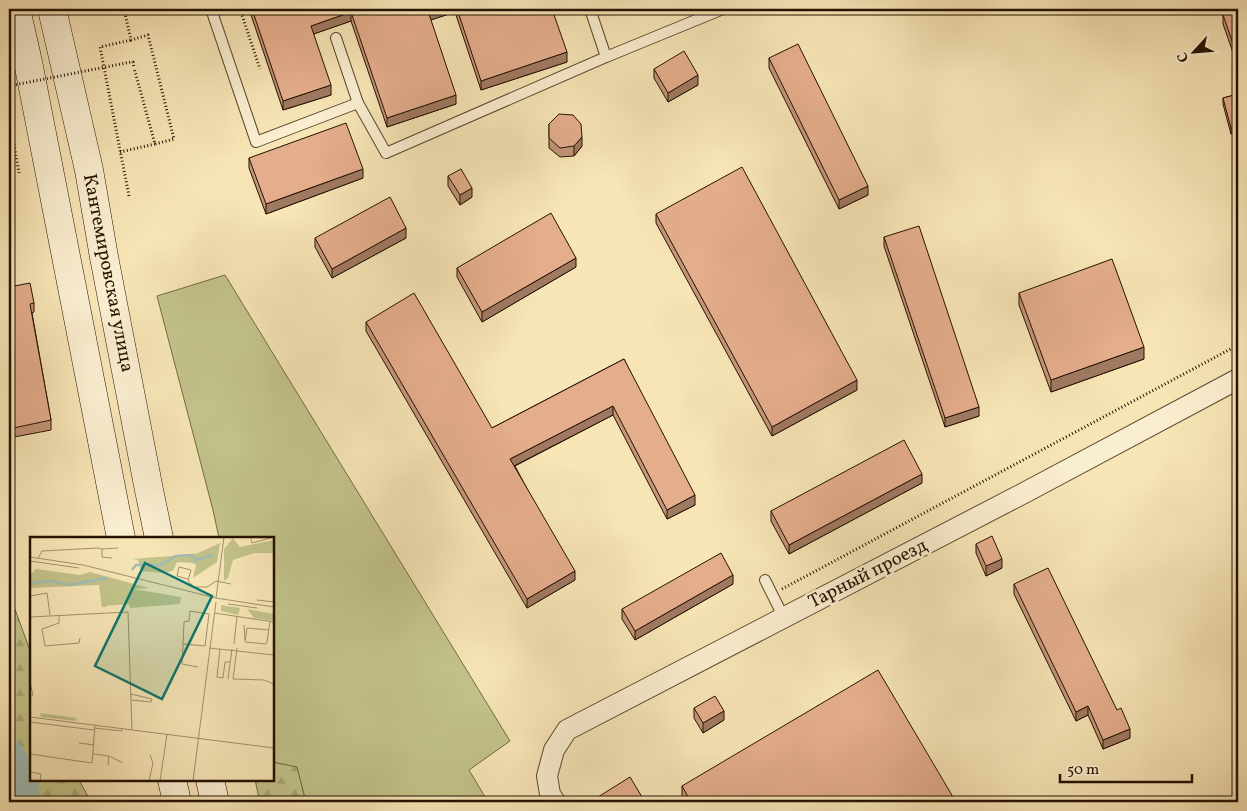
<svg xmlns="http://www.w3.org/2000/svg" width="1247" height="811" font-family="Vollkorn,serif">
  <style>
    .forest { fill: url(#forest-firs); stroke: #736a45 }
    .pitch { fill: #c2c38a; stroke: #736a45 }
    .lines { fill: none; stroke-linecap: round; stroke-linejoin: round }
    .river { stroke: #9fbdb5; stroke-width: 31 }
    .lane-casing { stroke: #59472e; stroke-width: 12 }
    .street-casing { stroke: #59472e; stroke-width: 22 }
    .secondary-casing { stroke: #241200; stroke-width: 29 }
    .path { stroke: #241200; stroke-width: 3; stroke-dasharray: 1 2.5; stroke-linecap: butt }
    .lane { stroke: #faeed0; stroke-width: 10 }
    .street { stroke: #faeed0; stroke-width: 20 }
    .secondary { stroke: #faeed0; stroke-width: 28 }
    .path-bridge { stroke: #241200; stroke-width: 3; stroke-dasharray: 1 2.5; stroke-linecap: butt }
    .wall { fill: #c49578; stroke: #241200 }
    .shaded-wall { fill: #a07962; stroke: #241200 }
    .building { fill: #e4ad8c; stroke: #241200 }
    .labels { text-anchor: middle; dominant-baseline: central; stroke-width: 5; stroke-linejoin: round; paint-order: stroke }
    .street-label { font-size: 19px; fill: #241200; stroke: #faeed0 }
    .inset-river { fill: none; stroke: #9fbdb5; stroke-width: 2.5 }
    .inset-road { fill: none; stroke: #a3916d; stroke-width: 1 }
    .view { fill: #0f766e; fill-opacity: 0.15; stroke: #0f766e; stroke-width: 2.5 }
    .inset-edge { fill: none; stroke: #241200; stroke-width: 2.5 }
  </style>
  <defs>
    <pattern id="forest-firs" width="22" height="20" patternUnits="userSpaceOnUse" patternTransform="scale(1.25)"><rect width="22" height="20" fill="#c2c38a"/><path d="M5 1l3.5 6h-7zM16 11l3.5 6h-7z" fill="#a7a675"/></pattern>
  </defs>
  <rect width="100%" height="100%" fill="#f7e5b6"/>
  <filter id="stains"><feTurbulence type="fractalNoise" baseFrequency=".004" numOctaves="4"/><feColorMatrix values="0 0 0 0 .2 0 0 0 0 .09 0 0 0 0 .02 0 0 0 .5 -.17"/></filter>
  <radialGradient id="worn" r=".72"><stop offset=".6" stop-color="#630" stop-opacity="0"/><stop offset="1" stop-color="#630" stop-opacity=".3"/></radialGradient>
  <g class="forest">
    <polygon points="9,593 31,653 31,780 79,780 91,802 9,802"/>
    <polygon points="273,762 297,766 306,802 260,802 255,780 272,780"/>
  </g>
  <polygon class="pitch" points="225,275 510,741 469,770 488,802 306,802 297,767 273,762 272,538 219,538 213,510 157,296"/>
  <g class="lines">
    <polyline class="river" points="9,755 23,781 24,802"/>
    <defs>
      <g id="lane">
        <polyline points="211,9 256,142 358,103 386,153 606,57 590,9"/>
        <polyline points="336,38 358,103"/>
        <polyline points="606,57 723,9"/>
        <polyline points="765,580 784,618"/>
      </g>
      <polyline id="street" points="555,802 550,794 547,776 554,750 567,730 1024,493 1238,379"/>
      <g id="secondary">
        <polyline points="16,9 28,62 121,538"/>
        <polyline points="52,9 89,170 104,257 149,490 159,538"/>
        <polyline points="172,780 177,802"/>
        <polyline points="210,780 215,802"/>
      </g>
    </defs>
    <use href="#lane" class="lane-casing"/>
    <use href="#street" class="street-casing"/>
    <use href="#secondary" class="secondary-casing"/>
    <g class="path">
      <polyline points="124,9 131,40 148,35 174,139 155,144 134,68"/>
      <polyline points="240,9 260,69"/>
      <polyline points="9,117 19,173"/>
      <polyline points="120,152 155,144"/>
      <polyline points="129,196 100,47 131,40"/>
      <polyline points="782,589 1238,345"/>
    </g>
    <use href="#lane" class="lane"/>
    <use href="#street" class="street"/>
    <use href="#secondary" class="secondary"/>
    <polyline class="path-bridge" points="9,86 131,62 133,62 134,68"/>
  </g>
  <g class="wall">
    <polygon points="249,9 552,9 567,62 481,90 455,12 430,20 456,104 387,127 351,21 313,34 331,95 283,110"/>
    <polygon points="1238,10 1238,64 1237,64 1223,24 1223,15"/>
    <polygon points="769,58 868,195 839,209 769,68"/>
    <polygon points="654,69 698,85 668,102 654,78"/>
    <polygon points="1238,94 1231,134 1223,104 1223,98"/>
    <polygon points="549,124 582,146 574,156 560,157 549,148"/>
    <polygon points="249,158 363,178 266,214 249,168"/>
    <polygon points="448,176 472,197 460,205 448,186"/>
    <polygon points="656,214 857,390 772,436 656,223"/>
    <polygon points="884,237 979,416 945,427 884,246"/>
    <polygon points="315,238 406,238 332,278 315,247"/>
    <polygon points="576,267 482,322 457,277 457,268"/>
    <polygon points="9,287 34,303 34,312 32,313 51,420 51,430 9,438 9,322 13,322 9,302"/>
    <polygon points="1019,293 1144,359 1051,392 1019,305"/>
    <polygon points="366,322 492,428 624,359 695,505 667,519 613,415 515,466 575,580 527,608 366,331"/>
    <polygon points="922,483 789,554 771,521 771,511"/>
    <polygon points="976,544 1002,568 986,576 976,553"/>
    <polygon points="733,584 635,640 622,619 622,609"/>
    <polygon points="1014,584 1130,738 1103,749 1088,715 1076,721 1014,594"/>
    <polygon points="694,708 724,720 703,733 694,718"/>
    <polygon points="682,786 953,802 686,802 682,795"/>
  </g>
  <g class="shaded-wall">
    <polygon points="435,9 455,9 455,12 428,21 428,11"/>
    <polygon points="351,12 351,21 311,35 311,26"/>
    <polygon points="567,52 567,62 481,90 481,81"/>
    <polygon points="1238,54 1238,64 1237,64 1237,55"/>
    <polygon points="698,75 698,85 668,102 668,93"/>
    <polygon points="331,85 331,95 283,110 283,101"/>
    <polygon points="456,95 456,104 387,127 387,118"/>
    <polygon points="1238,126 1238,133 1231,134 1231,128"/>
    <polygon points="582,137 582,146 574,156 574,146"/>
    <polygon points="363,169 363,178 266,214 266,204"/>
    <polygon points="868,186 868,195 839,209 839,200"/>
    <polygon points="472,188 472,197 460,205 460,195"/>
    <polygon points="406,228 406,238 332,278 332,269"/>
    <polygon points="576,258 576,267 482,322 482,312"/>
    <polygon points="1144,347 1144,359 1051,392 1051,380"/>
    <polygon points="857,380 857,390 772,436 772,427"/>
    <polygon points="613,406 613,415 510,468 510,459"/>
    <polygon points="979,407 979,416 945,427 945,418"/>
    <polygon points="922,474 922,483 789,554 789,545"/>
    <polygon points="695,495 695,505 667,519 667,510"/>
    <polygon points="1002,559 1002,568 986,576 986,566"/>
    <polygon points="575,571 575,580 527,608 527,599"/>
    <polygon points="733,575 733,584 635,640 635,631"/>
    <polygon points="1088,706 1088,715 1076,721 1076,712"/>
    <polygon points="724,711 724,720 703,733 703,723"/>
    <polygon points="1130,729 1130,738 1103,749 1103,740"/>
    <polygon points="953,797 953,802 944,802"/>
  </g>
  <g class="building">
    <polygon points="252,9 435,9 428,11 456,95 387,118 351,12 311,26 331,85 283,101"/>
    <polygon points="457,9 552,9 567,52 481,81"/>
    <polygon points="1238,10 1238,54 1237,55 1223,15"/>
    <polygon points="798,44 868,186 839,200 769,58"/>
    <polygon points="684,51 698,75 668,93 654,69"/>
    <polygon points="1238,94 1238,126 1231,128 1223,98"/>
    <polygon points="559,114 573,115 581,124 582,137 574,146 560,148 549,138 549,124"/>
    <polygon points="346,123 363,169 266,204 249,158"/>
    <polygon points="742,167 857,380 772,427 656,214"/>
    <polygon points="461,169 472,188 460,195 448,176"/>
    <polygon points="390,197 406,228 332,269 315,238"/>
    <polygon points="551,213 576,258 482,312 457,268"/>
    <polygon points="919,226 979,407 945,418 884,237"/>
    <polygon points="1112,259 1144,347 1051,380 1019,293"/>
    <polygon points="30,283 34,303 30,304 51,420 9,429 9,322 14,321 9,292 9,287"/>
    <polygon points="414,293 492,428 624,359 695,495 667,510 613,406 510,459 575,571 527,599 366,322"/>
    <polygon points="904,440 922,474 789,545 771,511"/>
    <polygon points="992,536 1002,559 986,566 976,544"/>
    <polygon points="721,553 733,575 635,631 622,609"/>
    <polygon points="1048,568 1117,710 1121,708 1130,729 1103,740 1088,706 1076,712 1014,584"/>
    <polygon points="878,670 953,797 944,802 691,802 682,786"/>
    <polygon points="715,696 724,711 703,723 694,708"/>
    <polygon points="630,777 645,802 601,802 598,797"/>
  </g>
  <g class="labels">
    <g class="street-label">
      <text transform="translate(108 273) rotate(79)">Кантемировская улица</text>
      <text transform="translate(868 574) rotate(-27)">Тарный проезд</text>
    </g>
  </g>
  <g transform="translate(30 537)">
    <rect width="244" height="244" fill="#f7e5b6"/>
    <path d="M191,68L210,71L208,78L191,74ZM217,72L244,77V84L224,81ZM10,176L47,181L46,184L11,180Z" fill="#c2c38a"/>
    <path d="M203,1L210,10L244,3V16H224L203,23L198,41L194,44V12ZM190,6L187,25L163,41L166,28L163,26L147,25L143,34L133,36L111,34L108,23L102,22L166,17ZM6,32L50,38L60,35L119,51L74,54L76,70H72L69,48L0,51V38Z" fill="#c2c38a"/>
    <path d="M88,45L102,48L103,52L151,60L150,67L100,71L99,67L75,69L74,53H84V46Z" fill="#c2c38a"/>
    <path class="inset-river" d="M102,33L106,28H130L146,19L163,18L165,23L184,18M0,46L21,44L39,48L77,41"/>
    <path class="inset-road" d="M221,2L222,6L244,0M72,12L88,11M0,20L53,28L186,61L244,70M8,21L12,14L68,11L72,12V20L82,21M0,24L49,31M158,42L147,39L149,30L161,33L158,44L164,50H177L186,44L201,47M0,59L17,56L20,78M186,61L194,0M227,63L244,65M198,67L227,71M160,74L179,77L175,109L153,107L154,85L159,84ZM184,76L244,85M29,78V86L12,92L15,109L49,106L50,101M0,80L98,75L102,193M214,88L215,103M239,93L217,91L215,105L236,107L237,105L240,84M153,107L152,127L168,130M204,107L207,79M179,111L244,118M207,111L203,142L234,143L244,147M190,112L187,140L193,141L195,125H200M198,142L202,112M0,146L3,158L0,160M101,157L122,162L121,165L102,163M0,180L244,211M0,185L64,193M64,191L92,194V191M49,206L64,208M0,217L62,226L65,188M63,217L79,219L78,228M79,219L93,226M0,235L11,237L10,244M119,244L123,226L120,218M130,244L137,197M163,244L186,65"/>
    <path class="view" d="M115,26L182,59L132,162L65,129Z"/>
    <rect width="244" height="244" class="inset-edge"/>
  </g>
  <rect width="1247" height="811" fill="none" stroke="#f7e5b6" stroke-width="30"/>
  <rect x="10" y="10" width="1227" height="791" fill="none" stroke="#241200" stroke-width="2.5"/>
  <rect x="15" y="15" width="1217" height="781" fill="none" stroke="#241200"/>
  <g transform="translate(1194 52) rotate(244)" stroke="#faeed0" stroke-width="4" paint-order="stroke">
  <path d="M0-4L9 19L0 12L-9 19Z" fill="#241200"/>
  <text y="-8" font-size="14" font-weight="bold" text-anchor="middle" fill="#241200">С</text>
  </g>
  <path d="M1060 774v8h132v-8" fill="none" stroke="#241200" stroke-width="2.5"/>
  <text x="1067" y="774" font-size="15" fill="#241200" stroke="#faeed0" stroke-width="4" paint-order="stroke">50 m</text>
  <rect width="100%" height="100%" filter="url(#stains)"/>
  <rect width="100%" height="100%" fill="url(#worn)"/>
</svg>
